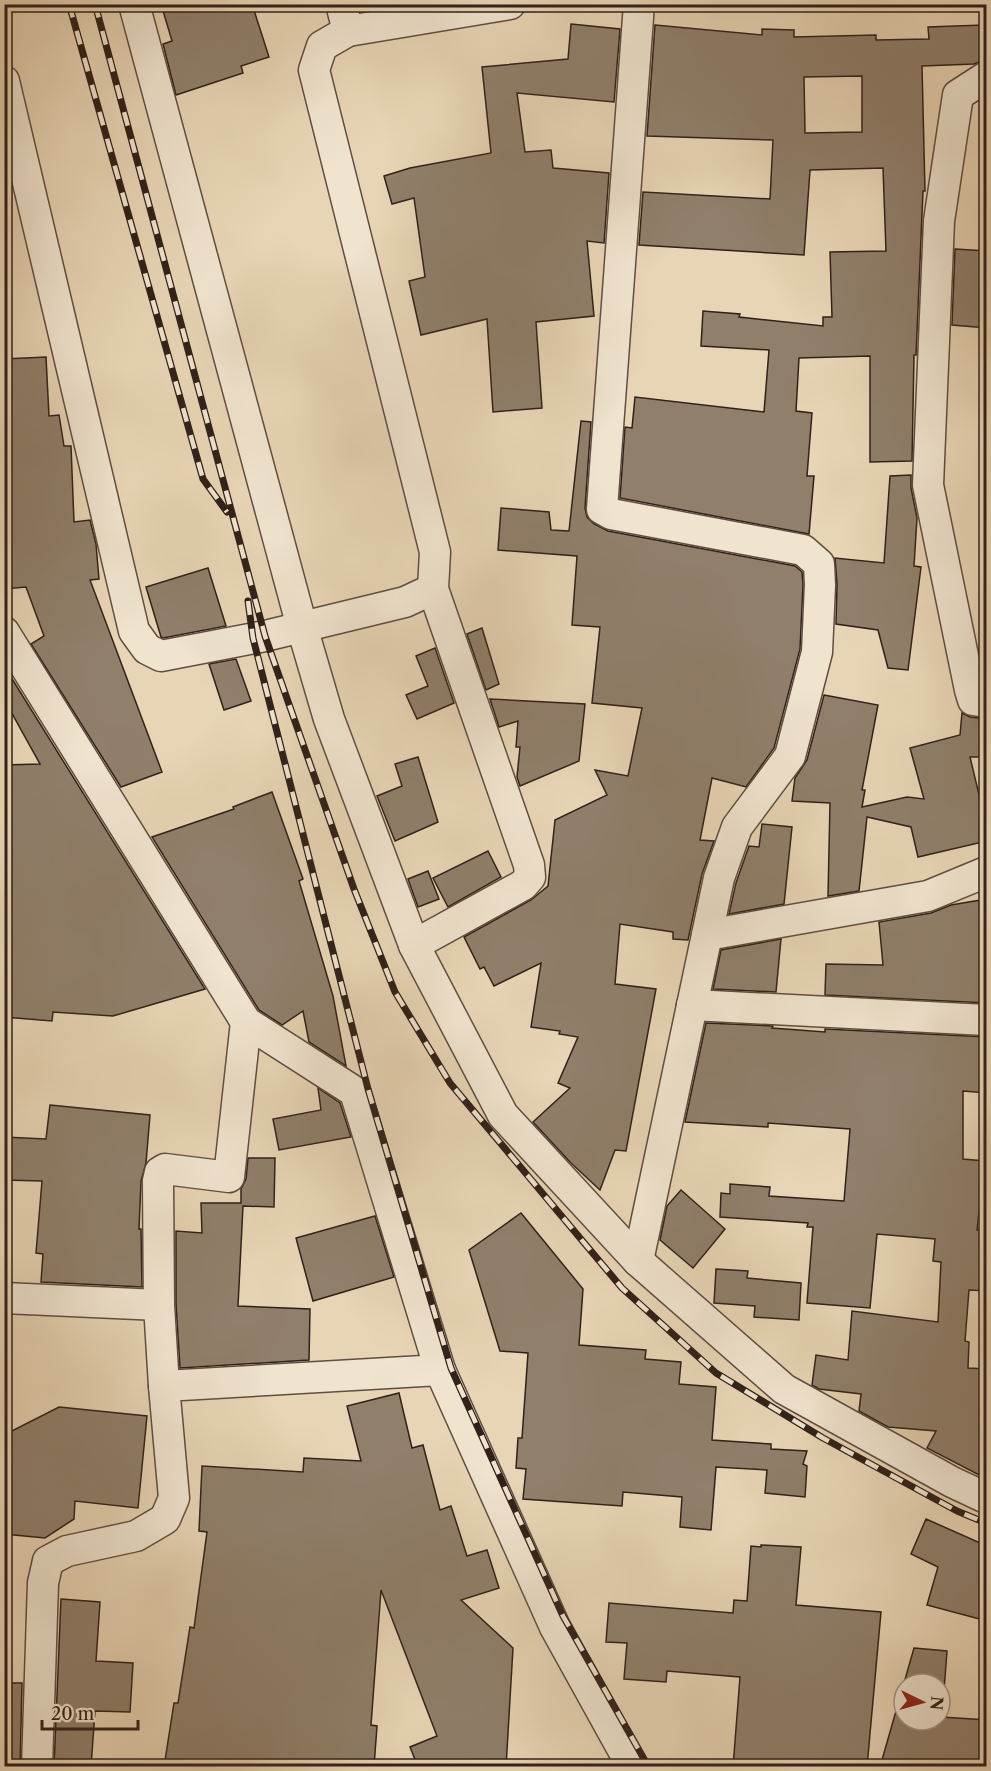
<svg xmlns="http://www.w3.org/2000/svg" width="991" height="1771" font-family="'Libre Caslon Text',serif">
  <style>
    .building { fill: #907f6b; stroke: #31211a; stroke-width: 1.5; fill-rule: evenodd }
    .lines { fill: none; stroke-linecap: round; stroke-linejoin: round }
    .street-casing { stroke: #5f4e41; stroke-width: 33 }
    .street { stroke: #f0e4cf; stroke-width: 30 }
    .rail-casing { stroke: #31211a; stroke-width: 7 }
    .rail { stroke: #f0e4cf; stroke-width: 4.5; stroke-dasharray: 14; stroke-linecap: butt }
  </style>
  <rect width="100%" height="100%" fill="#e8d5b5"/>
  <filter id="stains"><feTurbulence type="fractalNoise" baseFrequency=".00333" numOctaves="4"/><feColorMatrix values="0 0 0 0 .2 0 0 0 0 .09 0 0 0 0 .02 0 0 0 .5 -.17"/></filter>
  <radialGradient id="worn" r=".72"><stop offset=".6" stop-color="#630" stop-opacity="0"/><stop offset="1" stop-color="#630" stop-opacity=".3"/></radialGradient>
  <g class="building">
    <polygon points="161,4 252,4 269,57 241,66 243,73 176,95 163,44 172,41"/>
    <polygon points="571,24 620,29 614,102 517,93 525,152 551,150 553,168 609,173 604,243 587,241 594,316 536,322 542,408 493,412 487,319 421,335 409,281 425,277 414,198 392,204 384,176 410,168 491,153 482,67 568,59"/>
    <path d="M655,25L762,35V29L794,30V37L876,35V40L929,39L928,27L984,25V60L974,64L922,66L925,191H923L916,355H914L912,461L870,462V356L799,358L796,411L812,413L807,476H814L809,534L620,498L625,427L632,428L635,397L764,412L769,350L701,346L703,311L740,314L739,317L823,326V317H832L830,252L886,251L883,168L810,170L804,255L639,245L643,192L770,199L773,140L647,136ZM862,76V132L805,133L804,77Z"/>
    <polygon points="955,249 987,251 987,328 952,325"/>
    <polygon points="46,357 49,416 59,415 64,446 71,446 74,522 90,520 96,544 99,579 90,580 162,772 121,787 31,644 44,636 26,587 4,589 4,359"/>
    <polygon points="581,421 591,422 585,508 587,517 594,524 608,531 795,566 802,572 803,585 800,649 774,748 746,787 712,778 700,840 714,841 702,874 688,940 673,939 673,932 620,924 615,984 656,989 626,1151 615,1150 600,1190 571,1163 533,1122 570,1088 558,1083 578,1037 559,1034 560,1031 531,1027 541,963 494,986 484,967 480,969 464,937 531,900 548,886 555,820 607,795 595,770 628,776 642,708 592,703 600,627 572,625 577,556 498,550 501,508 549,512 551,530 569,531"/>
    <polygon points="911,475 911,488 917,518 914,566 921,567 908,670 888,668 878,630 836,624 837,584 835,558 884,563 890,476"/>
    <polygon points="208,568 226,626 163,638 161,637 146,587"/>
    <polygon points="482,628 499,684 486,690 467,634"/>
    <polygon points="435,648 454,703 417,719 406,695 428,686 416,656"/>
    <polygon points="236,659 251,701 224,710 209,664"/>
    <polygon points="4,666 205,989 113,1016 53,1012 52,1021 4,1017 4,765 40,764 4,699"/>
    <polygon points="824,695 878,705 862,790 865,790 862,807 907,797 924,799 910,748 960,735 962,713 970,717 987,719 987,757 970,757 987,828 987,841 918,857 911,827 867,817 859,891 828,896 830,803 792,801 795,778 807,760"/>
    <polygon points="490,699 585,704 579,761 520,786 517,777 520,747 516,747 518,721 499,727"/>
    <polygon points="418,757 438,822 395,841 377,796 402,786 395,764"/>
    <polygon points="272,792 303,879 299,881 333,996 346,1066 309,1042 303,1011 282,1025 259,1010 152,837 234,809 233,807"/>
    <polygon points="762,824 792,827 784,904 729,914 736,883 749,846 759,847"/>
    <polygon points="488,851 501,877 448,907 433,878"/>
    <polygon points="428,871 439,899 418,907 408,879"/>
    <polygon points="987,899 987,1003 825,995 826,964 883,965 879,922 931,913 951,905"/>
    <polygon points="781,939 776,992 713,989 721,950"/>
    <polygon points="706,1023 773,1026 772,1028 825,1032 825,1029 987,1037 987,1093 963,1091 963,1159 985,1161 977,1230 987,1231 987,1291 969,1290 965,1341 969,1342 968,1368 987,1369 987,1479 927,1448 936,1431 888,1427 859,1411 861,1394 819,1389 812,1385 816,1355 848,1360 852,1311 938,1322 941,1262 933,1261 935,1239 877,1234 870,1308 807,1303 813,1227 807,1227 808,1223 720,1217 721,1193 730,1194 730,1184 770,1187 769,1196 844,1201 850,1129 768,1123 768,1127 685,1122"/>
    <polygon points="318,1088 340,1103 351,1137 279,1150 273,1119 321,1110"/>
    <polygon points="50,1105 150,1115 146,1163 141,1181 139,1229 141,1229 142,1287 41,1282 43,1254 36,1253 42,1181 4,1180 4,1137 46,1139"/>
    <polygon points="248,1158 275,1158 274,1207 243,1206 238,1306 310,1309 309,1360 180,1368 176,1304 176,1231 202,1233 201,1203 241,1203 241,1189 246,1179"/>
    <polygon points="681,1190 725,1229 693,1268 660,1240 667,1206"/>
    <polygon points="521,1213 583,1289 579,1345 646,1350 645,1359 681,1362 679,1384 716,1387 712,1440 771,1444 771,1449 807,1451 803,1464 807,1466 805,1497 765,1493 767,1470 716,1467 711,1530 680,1527 682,1497 623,1492 622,1506 523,1499 526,1469 516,1468 518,1438 522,1438 528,1353 500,1351 469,1250"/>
    <polygon points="375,1216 394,1277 313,1301 296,1238"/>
    <polygon points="716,1269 748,1271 747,1278 801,1283 799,1320 754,1317 755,1306 714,1303"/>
    <polygon points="399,1393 412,1448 423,1445 440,1510 451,1506 467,1556 487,1550 499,1588 461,1600 513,1648 506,1767 418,1767 410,1747 437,1736 381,1590 371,1725 377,1726 374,1767 164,1767 174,1703 178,1703 190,1627 194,1628 207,1532 199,1531 202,1466 303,1472 304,1458 361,1461 347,1406"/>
    <polygon points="59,1407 147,1416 138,1508 75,1501 74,1519 45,1538 4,1534 4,1435"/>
    <polygon points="926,1519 987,1546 987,1621 927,1605 938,1567 911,1554"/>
    <polygon points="761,1545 801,1547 796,1605 881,1612 867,1767 733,1767 740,1677 667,1671 666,1682 624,1679 627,1643 606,1642 609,1603 733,1613 734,1600 747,1601 751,1546 761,1547"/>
    <polygon points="61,1599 100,1602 96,1661 133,1663 130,1712 95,1711 91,1767 54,1767"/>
    <path d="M914,1648L947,1651L942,1717L987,1720V1767H880ZM904,1684H940V1720H904Z"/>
    <polygon points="4,1683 22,1683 20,1767 4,1767"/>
  </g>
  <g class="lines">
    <defs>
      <g id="street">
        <polyline points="134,4 302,627 329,719 414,945 503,1115 638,1261 784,1389 952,1482 986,1498"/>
        <polyline points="341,4 348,31"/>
        <polyline points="986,77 958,95 939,221 928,485 970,690 973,700 986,702"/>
        <polyline points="4,81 134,631 147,649 161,656 265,636 405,602 433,589"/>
        <polyline points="4,632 246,1022 355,1092 440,1370 555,1627 632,1766"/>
        <polyline points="707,935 928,896 986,872"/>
        <polyline points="414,945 523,885 530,877 529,865 433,589 435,552 314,70 322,46 348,31 510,4"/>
        <polyline points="692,1005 986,1020"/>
        <polyline points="638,1261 719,878 737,827 790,756 817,652 820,585 819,564 803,550 611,514 602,509 639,4"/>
        <polyline points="4,1298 159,1305 164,1386"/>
        <polyline points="159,1305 158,1181 160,1172 165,1169 229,1177 246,1022"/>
        <polyline points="37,1766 43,1583 48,1561 67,1551 136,1536 165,1519 174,1498 164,1386 440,1370"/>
      </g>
    </defs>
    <use href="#street" class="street-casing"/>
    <use href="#street" class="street"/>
    <defs>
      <g id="rail">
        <polyline points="69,4 203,479 227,512"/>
        <polyline points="95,4 265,636 354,889 395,992 450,1083 622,1288 716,1373 823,1438 957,1511 986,1523"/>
        <polyline points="248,601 253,638 368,1089 451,1368 563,1616 648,1766"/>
      </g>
    </defs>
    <use href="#rail" class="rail-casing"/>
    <use href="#rail" class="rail"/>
  </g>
  <rect width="991" height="1771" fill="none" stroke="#e8d5b5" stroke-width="24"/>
  <rect x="6" y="6" width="979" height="1759" fill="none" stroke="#31211a" stroke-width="3"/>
  <rect x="12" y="12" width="967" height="1747" fill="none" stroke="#31211a" stroke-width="1.5"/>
  <g transform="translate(922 1702) rotate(95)"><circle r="28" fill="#f0e4cf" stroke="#a49687" stroke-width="1.5"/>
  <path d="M0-4.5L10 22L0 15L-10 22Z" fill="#8f2418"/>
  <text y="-9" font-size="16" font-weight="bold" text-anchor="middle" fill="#31211a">N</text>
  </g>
  <path d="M42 1720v9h96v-9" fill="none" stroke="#31211a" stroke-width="3"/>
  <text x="51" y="1720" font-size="18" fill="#31211a" stroke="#f0e4cf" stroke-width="4.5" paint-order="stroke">20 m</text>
  <rect width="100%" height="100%" filter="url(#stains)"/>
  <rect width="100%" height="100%" fill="url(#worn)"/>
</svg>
